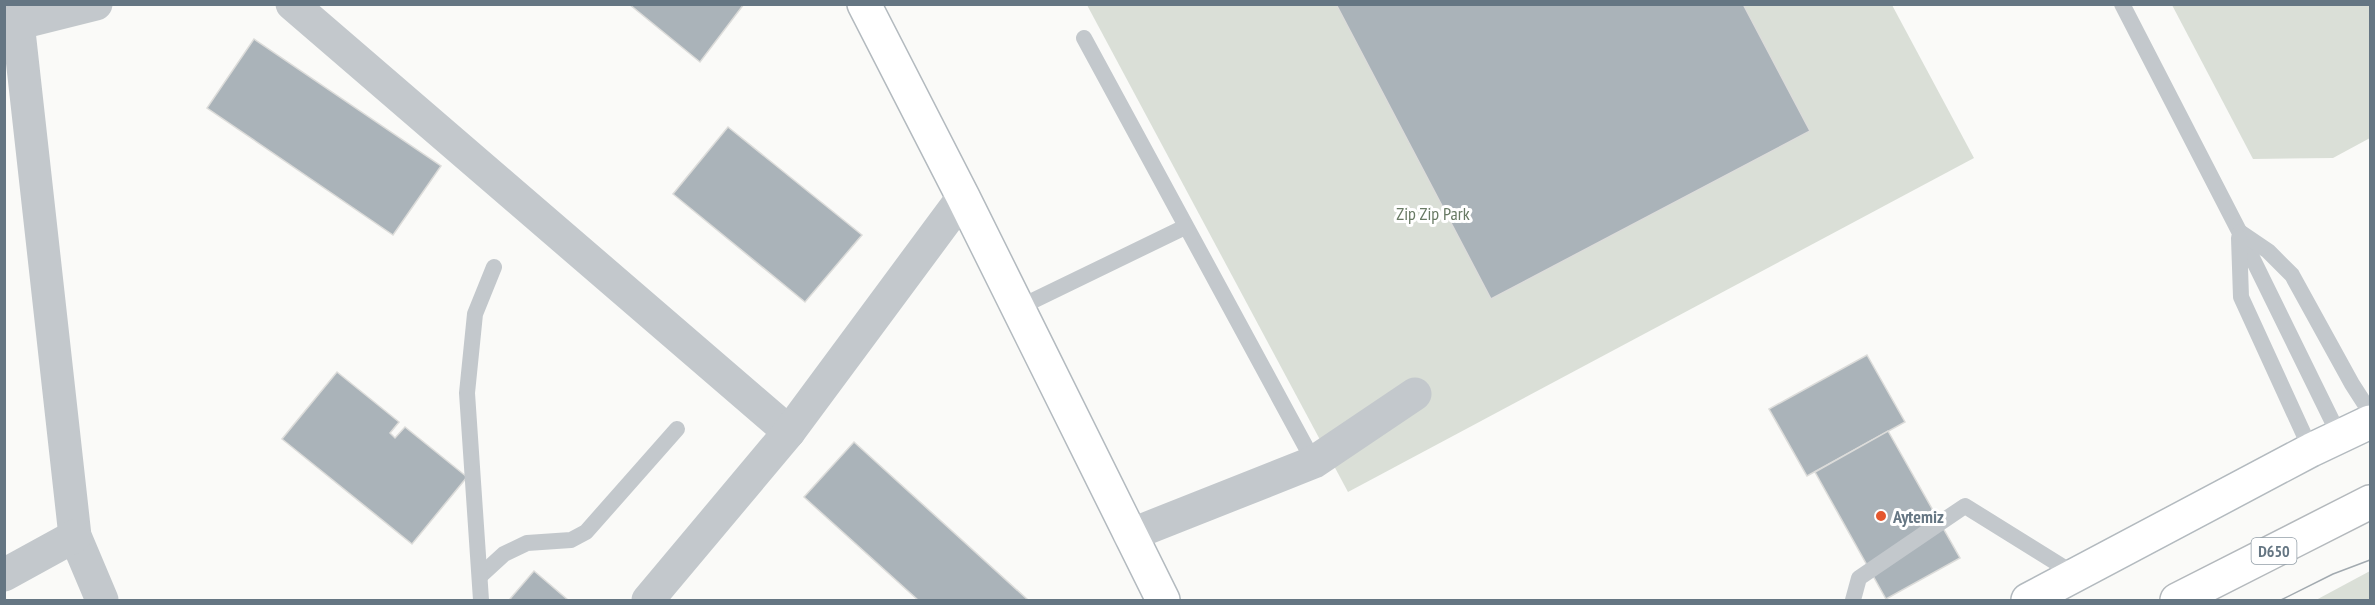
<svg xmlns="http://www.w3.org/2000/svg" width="2375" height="605" font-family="'PT Sans Narrow',sans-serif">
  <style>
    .green { fill: #dadfd7 }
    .building { fill: #aab3b9; stroke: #dcdcda; stroke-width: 1.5 }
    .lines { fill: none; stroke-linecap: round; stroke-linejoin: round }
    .secondary-casing { stroke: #b3babf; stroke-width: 36 }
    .highway-casing { stroke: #b4b9bd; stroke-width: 36 }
    .lane { stroke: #c3c8cc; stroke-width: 16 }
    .street { stroke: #c3c8cc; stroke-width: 33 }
    .secondary { stroke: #fff; stroke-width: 33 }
    .highway { stroke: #fff; stroke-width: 33 }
    .tram { stroke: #a2aab0; stroke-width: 1.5 }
    .poi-dot { fill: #e4572e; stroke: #fff; stroke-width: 2 }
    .labels { text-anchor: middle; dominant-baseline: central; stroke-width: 6; stroke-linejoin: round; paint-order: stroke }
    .shield { fill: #fff; stroke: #939fa8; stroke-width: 1.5 }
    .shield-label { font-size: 16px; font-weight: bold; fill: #657683 }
    .park-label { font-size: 18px; fill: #687a64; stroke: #fff }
    .poi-label { font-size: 18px; font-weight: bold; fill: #657683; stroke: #fff; text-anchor: start }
  </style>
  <rect width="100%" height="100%" fill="#fafaf8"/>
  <g class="green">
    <polygon points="1087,5 1892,5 1974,158 1348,492"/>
    <polygon points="2172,5 2370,5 2370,138 2333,158 2253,159"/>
    <polygon points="2370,571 2370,600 2316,600"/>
  </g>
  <g class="building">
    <polygon points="629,4 744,4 700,62"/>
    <polygon points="1336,4 1743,4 1810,131 1491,299"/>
    <polygon points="254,39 441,166 393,235 207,108"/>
    <polygon points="728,127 862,235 805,302 673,194"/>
    <polygon points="1867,355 1905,422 1807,476 1769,409"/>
    <polygon points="337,372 399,422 390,433 395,438 405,427 467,477 412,544 282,439"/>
    <polygon points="1888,431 1960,558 1886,599 1815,472"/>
    <polygon points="854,442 1028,600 918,600 804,497"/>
    <polygon points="534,571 568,600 512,600 510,599"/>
  </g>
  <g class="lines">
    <defs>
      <g id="secondary">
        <polyline points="864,4 963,197 1163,600"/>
        <polyline points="2028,600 2311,450 2370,422"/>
      </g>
      <polyline id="highway" points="2177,600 2370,502"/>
    </defs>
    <use href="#secondary" class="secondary-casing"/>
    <use href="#highway" class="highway-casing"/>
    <g class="lane">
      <polyline points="2122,4 2239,231 2340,437"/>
      <polyline points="1084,38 1314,462"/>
      <polyline points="2240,232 2268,251 2292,275 2352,384 2370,412"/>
      <polyline points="2239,238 2241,297 2311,450"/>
      <polyline points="1018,308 1185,227"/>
      <polyline points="480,576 504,554 527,543 571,540 586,532 677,429"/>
      <polyline points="481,600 467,393 475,314 494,267"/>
      <polyline points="1853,600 1859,578 1965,506 2076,575"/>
    </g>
    <g class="street">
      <polyline points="16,4 75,536 102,600"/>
      <polyline points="292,4 789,432"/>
      <polyline points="4,27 96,4"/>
      <polyline points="1130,535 1314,462 1415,394"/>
      <polyline points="4,575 75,536"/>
      <polyline points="648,600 789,432 963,197"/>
    </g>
    <use href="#secondary" class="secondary"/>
    <use href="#highway" class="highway"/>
    <polyline class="tram" points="2281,600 2333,574 2370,560"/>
  </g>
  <circle class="poi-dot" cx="1881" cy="516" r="6"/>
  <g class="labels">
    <rect class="shield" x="2251.5" y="538" width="45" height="26" rx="4.5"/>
    <g class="shield-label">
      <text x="2274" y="551">D650</text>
    </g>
    <g class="park-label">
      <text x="1433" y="213">Zip Zip Park</text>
    </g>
    <g class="poi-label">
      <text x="1893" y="516">Aytemiz</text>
    </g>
  </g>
  <rect width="2375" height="605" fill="none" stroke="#657683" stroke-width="12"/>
</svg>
